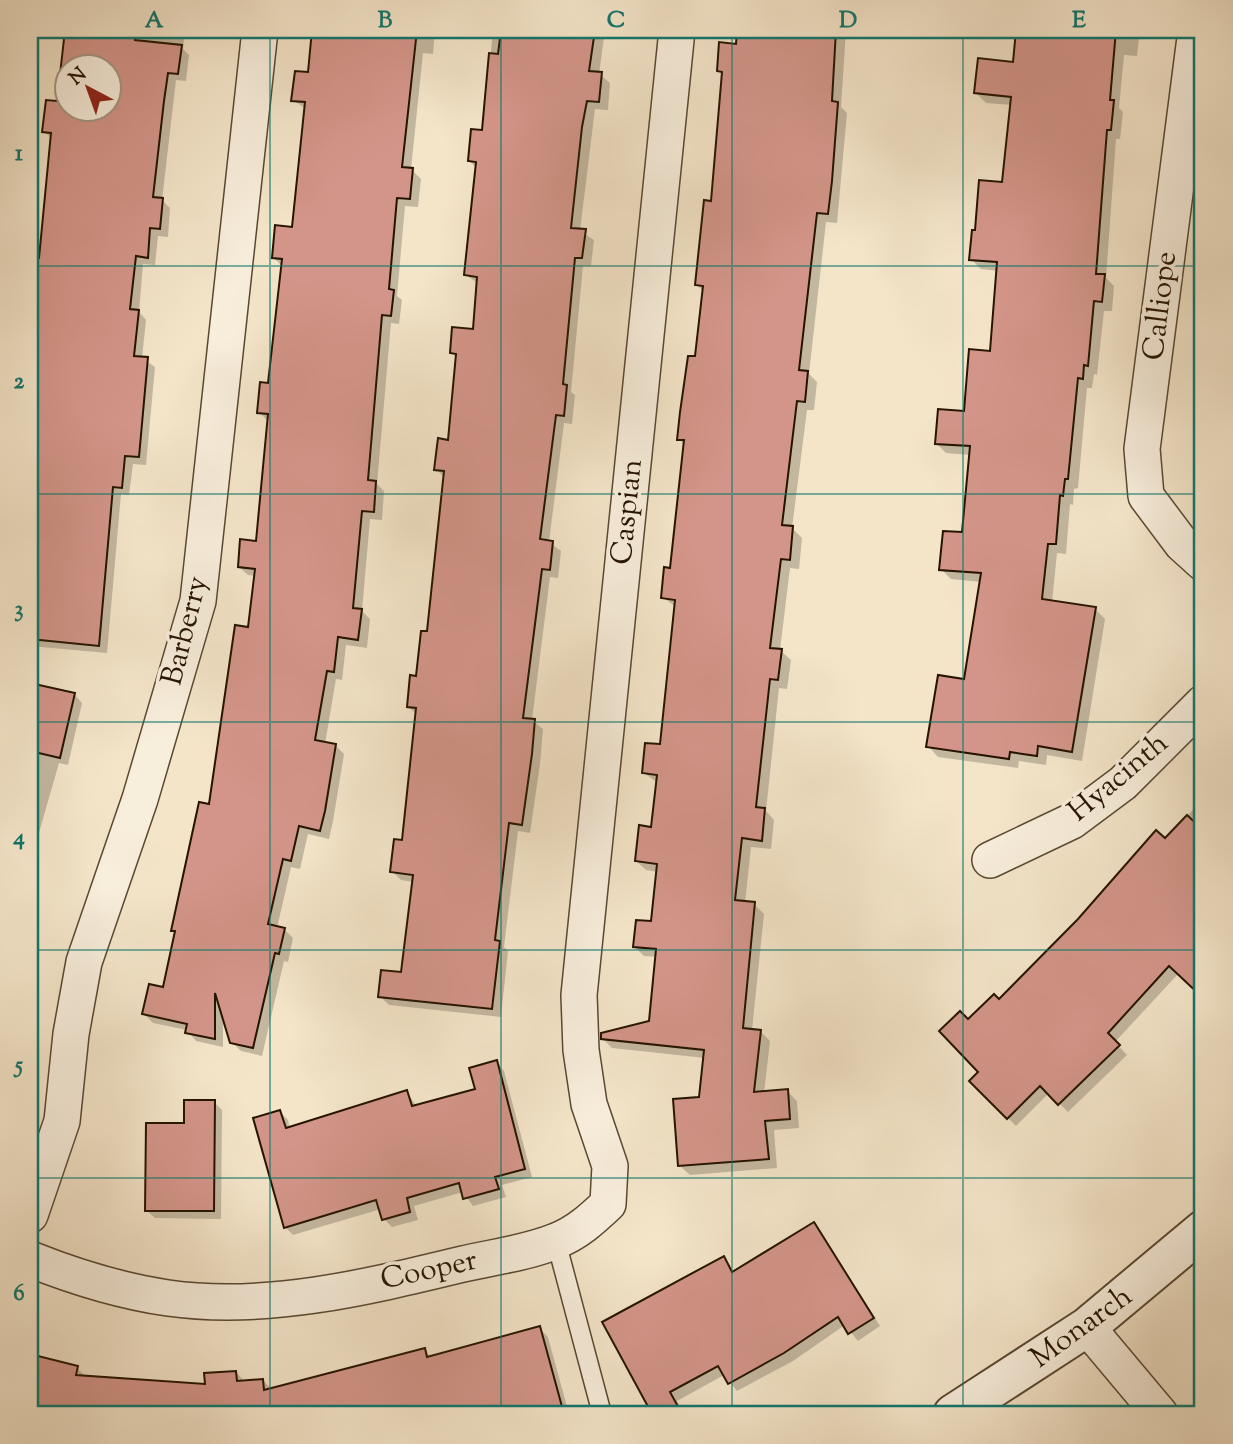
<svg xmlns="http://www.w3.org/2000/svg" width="1233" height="1444" font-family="'Sorts Mill Goudy',serif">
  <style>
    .shadow { fill: #0003; fill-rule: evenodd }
    .building { fill: #d39589; stroke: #251300; stroke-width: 2; fill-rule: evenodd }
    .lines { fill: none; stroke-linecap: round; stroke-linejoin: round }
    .service-casing { stroke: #594832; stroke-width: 21 }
    .minor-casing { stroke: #594832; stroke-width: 38 }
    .tertiary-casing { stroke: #594832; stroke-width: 42 }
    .service { stroke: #f8eedc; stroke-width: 18 }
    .minor { stroke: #f8eedc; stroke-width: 35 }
    .tertiary { stroke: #f8eedc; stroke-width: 38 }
    .grid { fill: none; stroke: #0f766e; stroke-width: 2; stroke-opacity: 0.55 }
    .labels { text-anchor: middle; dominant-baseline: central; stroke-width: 7; stroke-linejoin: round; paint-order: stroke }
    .street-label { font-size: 30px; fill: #251300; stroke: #f8eedc }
    .neatline { fill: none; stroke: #0f766e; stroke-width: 2.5 }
    .grid-label { font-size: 23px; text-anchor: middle; font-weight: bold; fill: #0f766e }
  </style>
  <rect width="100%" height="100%" fill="#f4e5c9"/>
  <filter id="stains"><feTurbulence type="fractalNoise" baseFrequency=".00286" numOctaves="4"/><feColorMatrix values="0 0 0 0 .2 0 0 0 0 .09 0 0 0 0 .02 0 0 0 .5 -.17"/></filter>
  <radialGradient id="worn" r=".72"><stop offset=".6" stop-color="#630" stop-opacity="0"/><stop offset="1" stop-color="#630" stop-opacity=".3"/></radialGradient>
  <g class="shadow">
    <path d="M66,30H185L183,49L189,55L186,81L176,80L162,200L170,208L168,237L158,236L155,265L143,264L139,312L146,320L142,358L155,367L146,465L133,464L129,495L121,494L107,653L30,646V353L35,294L30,288V259L41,260L52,139L44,131L59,103ZM66,66H108V108H66Z"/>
    <polygon points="314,30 435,30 433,54 423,53 411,169 421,179 418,207 405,206 397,296 402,300 399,324 391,323 377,484 384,491 382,520 370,519 362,611 370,619 367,648 346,645 342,680 336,679 325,744 335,745 344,754 333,821 329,839 308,834 300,869 291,867 277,928 284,929 293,938 288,962 284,961 262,1056 241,1051 232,1042 223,1017 223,1047 196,1041 187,1030 153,1023 144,1014 164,989 176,933 173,930 210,807 249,629 256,576 248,575 239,567 257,543 269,422 259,412 270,385 283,267 274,258 294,229 306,109 293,100 309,74"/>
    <polygon points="493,30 605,30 599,74 610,83 608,110 595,109 580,231 594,240 591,266 583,266 571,392 575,395 572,424 564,423 549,542 561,551 558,578 550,577 532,720 543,729 540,764 530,833 518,831 504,947 508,951 501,1017 389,1005 380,996 403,974 414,882 401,880 392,871 403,842 417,715 409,707 428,633 445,478 436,469 449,441 457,358 452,352 475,330 479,284 466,275 477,168 469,161 483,132"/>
    <polygon points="739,30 846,30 841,107 847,113 837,223 826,222 809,374 817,382 814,410 807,410 792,528 802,538 799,569 790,568 780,650 791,660 787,689 779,688 766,811 774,820 771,849 751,847 745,903 754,904 764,914 752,1030 760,1031 770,1041 764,1093 787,1091 797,1101 799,1128 774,1130 777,1168 690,1175 680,1166 701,1099 705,1058 612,1048 602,1038 650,1022 657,957 644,956 634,946 652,923 658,872 646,870 636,861 653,828 658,783 644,773 661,746 676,607 662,597 672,570 685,445 679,439 697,358 704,292 697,285 712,203 723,75 719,71 737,45"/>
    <polygon points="1018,30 1140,30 1137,56 1124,55 1119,108 1123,112 1120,139 1116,139 1106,278 1114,286 1112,311 1104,311 1097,375 1094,374 1092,388 1087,388 1078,488 1074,489 1073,505 1070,504 1066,554 1057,553 1052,602 1095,609 1105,619 1082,761 1047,755 1046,765 1019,761 1018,768 938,757 928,746 965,681 981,582 951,579 941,569 964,534 971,455 946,453 936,443 966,413 991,353 998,271 981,269 971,259 977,232 1003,184 1012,105 986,103 976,93 1015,63"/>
    <polygon points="30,685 74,694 82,703 68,765 59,763 30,864"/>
    <polygon points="1203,800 1203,996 1179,973 1115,1042 1127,1055 1068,1112 1049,1093 1016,1126 971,1081 980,1072 968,1021 999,1001"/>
    <polygon points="496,1062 504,1071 532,1177 502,1185 506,1197 473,1206 463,1192 414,1206 418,1220 392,1227 384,1219 381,1209 293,1235 285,1227 280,1112 288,1120 290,1129 407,1092 417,1107 477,1090"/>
    <polygon points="214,1102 222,1110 221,1219 155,1218 146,1210 185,1125"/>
    <polygon points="814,1224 880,1326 858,1341 845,1325 793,1361 737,1391 724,1375 677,1401 685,1414 654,1414 604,1323 723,1258 735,1273"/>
    <polygon points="539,1328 548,1337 569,1414 305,1414 297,1383 424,1350 432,1358"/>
    <polygon points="1203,1332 1203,1352 1194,1341"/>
    <polygon points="30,1355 77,1368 86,1377 207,1386 236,1372 244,1381 263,1380 271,1389 273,1414 30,1414"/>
  </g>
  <g class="building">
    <path d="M65,30L136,31L135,40L182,45L178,74L168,73L164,101L153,197L163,198L160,229L150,228L148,258L136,256L130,309L139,310L134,356L148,357L139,457L125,456L122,488L113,487L99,646L30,639V449L34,404H30V257L39,258L51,133L42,132L46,100L57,101ZM66,66H108V108H66Z"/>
    <polygon points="312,30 417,30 402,167 413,168 410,199 397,198 389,289 394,290 391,316 382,315 368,480 376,481 374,512 362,511 353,608 362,609 358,640 338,637 334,672 327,671 315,740 336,744 325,811 320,831 299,826 291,861 283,859 268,924 285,928 279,954 275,953 253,1048 230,1043 215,993 215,1039 185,1033 187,1024 142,1014 149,984 163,987 175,931 171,931 199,802 209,804 235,625 248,627 255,569 238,567 240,539 256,541 268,414 257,413 260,382 268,383 282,259 272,258 275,225 292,227 305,102 291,101 295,71 308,72"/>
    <polygon points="501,30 595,30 589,71 602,72 599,102 587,101 582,127 571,228 586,229 582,258 575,258 563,384 567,385 564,416 556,415 540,539 553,541 550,570 542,569 523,718 535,719 532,754 522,825 509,823 495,940 500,941 492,1009 378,997 381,970 401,972 413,875 390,872 394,839 402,840 416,708 407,707 410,675 416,676 421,631 427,631 444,471 434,470 438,438 448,440 456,354 450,353 452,327 473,329 477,277 464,275 476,162 468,161 471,129 482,130 489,53 498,54"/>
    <polygon points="737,30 836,30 832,101 838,102 832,181 828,214 817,213 799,370 808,371 805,402 797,401 782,525 793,526 790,560 781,559 770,648 782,649 778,680 770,679 756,807 765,808 762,841 742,838 735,900 755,902 743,1028 761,1030 754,1092 788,1089 790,1119 765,1121 769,1159 678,1166 673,1099 699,1097 704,1050 601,1039 601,1033 649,1021 656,949 633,947 636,920 651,921 657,864 635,861 639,825 651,827 657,775 642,773 645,743 660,744 675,600 661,598 664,567 670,568 684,440 677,440 680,412 688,356 695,356 703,286 695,285 704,200 711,201 722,72 717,71 719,42 736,44"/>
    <polygon points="1016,30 1116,30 1110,100 1114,100 1111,130 1107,130 1096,274 1105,274 1102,302 1094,301 1088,366 1084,365 1083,379 1078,378 1068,479 1065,479 1063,496 1060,495 1056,544 1048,544 1042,599 1096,607 1072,752 1038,746 1037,756 1010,752 1009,759 926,747 938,675 964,679 981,573 939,570 943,531 962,532 970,446 935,444 938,409 964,411 969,349 990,351 997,262 969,260 972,230 975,230 979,180 1002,182 1011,97 974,93 978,58 1013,62"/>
    <polygon points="30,683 75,693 60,758 30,751"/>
    <polygon points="1187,815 1203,830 1203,998 1169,966 1108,1033 1120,1045 1058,1105 1040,1086 1007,1119 969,1081 978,1072 939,1031 960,1011 968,1019 994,994 999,999 1078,919 1156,830 1165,838"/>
    <polygon points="497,1060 525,1169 495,1177 499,1189 463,1199 459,1183 407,1198 410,1212 382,1220 376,1200 284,1228 253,1118 280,1110 286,1128 407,1090 412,1106 475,1089 469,1068"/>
    <polygon points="184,1100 215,1100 214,1211 145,1211 146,1123 184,1123"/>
    <polygon points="814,1222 874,1318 848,1334 838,1317 784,1353 728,1384 718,1366 670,1392 682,1414 652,1414 602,1322 724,1256 732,1272"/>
    <polygon points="540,1326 564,1414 326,1414 324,1407 294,1414 30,1414 30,1354 78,1366 76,1375 205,1384 204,1373 236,1371 237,1381 263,1379 264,1390 425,1348 427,1357"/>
  </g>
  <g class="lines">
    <defs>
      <polyline id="service" points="556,1241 602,1414"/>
      <g id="minor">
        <polyline points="1196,30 1142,449 1146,496 1182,544 1203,563"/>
        <polyline points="990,860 1072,821 1123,783 1203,703"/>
        <polyline points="30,1215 62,1121 71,1034 84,962 140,799 198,601 260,30"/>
        <path d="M30,1259C75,1277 120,1291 168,1298C266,1312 368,1287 463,1264C493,1257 527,1253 556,1241C577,1233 592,1219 608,1204L610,1166L589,1104L581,1050L579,995L677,30"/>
        <polyline points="1087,1327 1160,1414"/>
      </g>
      <polyline id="tertiary" points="953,1414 1087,1327 1203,1230"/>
    </defs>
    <use href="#service" class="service-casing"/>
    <use href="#minor" class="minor-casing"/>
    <use href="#tertiary" class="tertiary-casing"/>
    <use href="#service" class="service"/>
    <use href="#minor" class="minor"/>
    <use href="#tertiary" class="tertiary"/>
  </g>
  <path class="grid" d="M270,30V1414M501,30V1414M732,30V1414M963,30V1414M30,266H1203M30,494H1203M30,722H1203M30,950H1203M30,1178H1203"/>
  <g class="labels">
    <g class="street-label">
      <text transform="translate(1161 306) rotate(-83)">Calliope</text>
      <text transform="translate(628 512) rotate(-84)">Caspian</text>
      <text transform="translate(186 631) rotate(-76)">Barberry</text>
      <text transform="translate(1119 778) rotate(-40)">Hyacinth</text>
      <text transform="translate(429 1271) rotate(-12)">Cooper</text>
      <text transform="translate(1082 1328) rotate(-36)">Monarch</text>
    </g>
  </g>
  <rect width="1233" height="1444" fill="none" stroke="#f4e5c9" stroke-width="77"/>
  <g transform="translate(88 88) rotate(319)"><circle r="33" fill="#f8eedc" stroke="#a49684" stroke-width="2"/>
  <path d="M0-5L12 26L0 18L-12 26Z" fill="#8f2418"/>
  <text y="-10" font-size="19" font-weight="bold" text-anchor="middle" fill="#251300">N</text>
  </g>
  <rect x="38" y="38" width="1156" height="1368" class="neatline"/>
  <g class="grid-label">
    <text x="154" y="27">A</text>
    <text x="385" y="27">B</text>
    <text x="616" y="27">C</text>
    <text x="848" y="27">D</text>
    <text x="1079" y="27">E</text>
    <text x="19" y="160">1</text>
    <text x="19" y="388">2</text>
    <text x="19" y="616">3</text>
    <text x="19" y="844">4</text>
    <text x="19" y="1072">5</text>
    <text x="19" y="1300">6</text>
  </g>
  <rect width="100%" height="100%" filter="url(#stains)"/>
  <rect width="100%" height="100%" fill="url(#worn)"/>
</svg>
